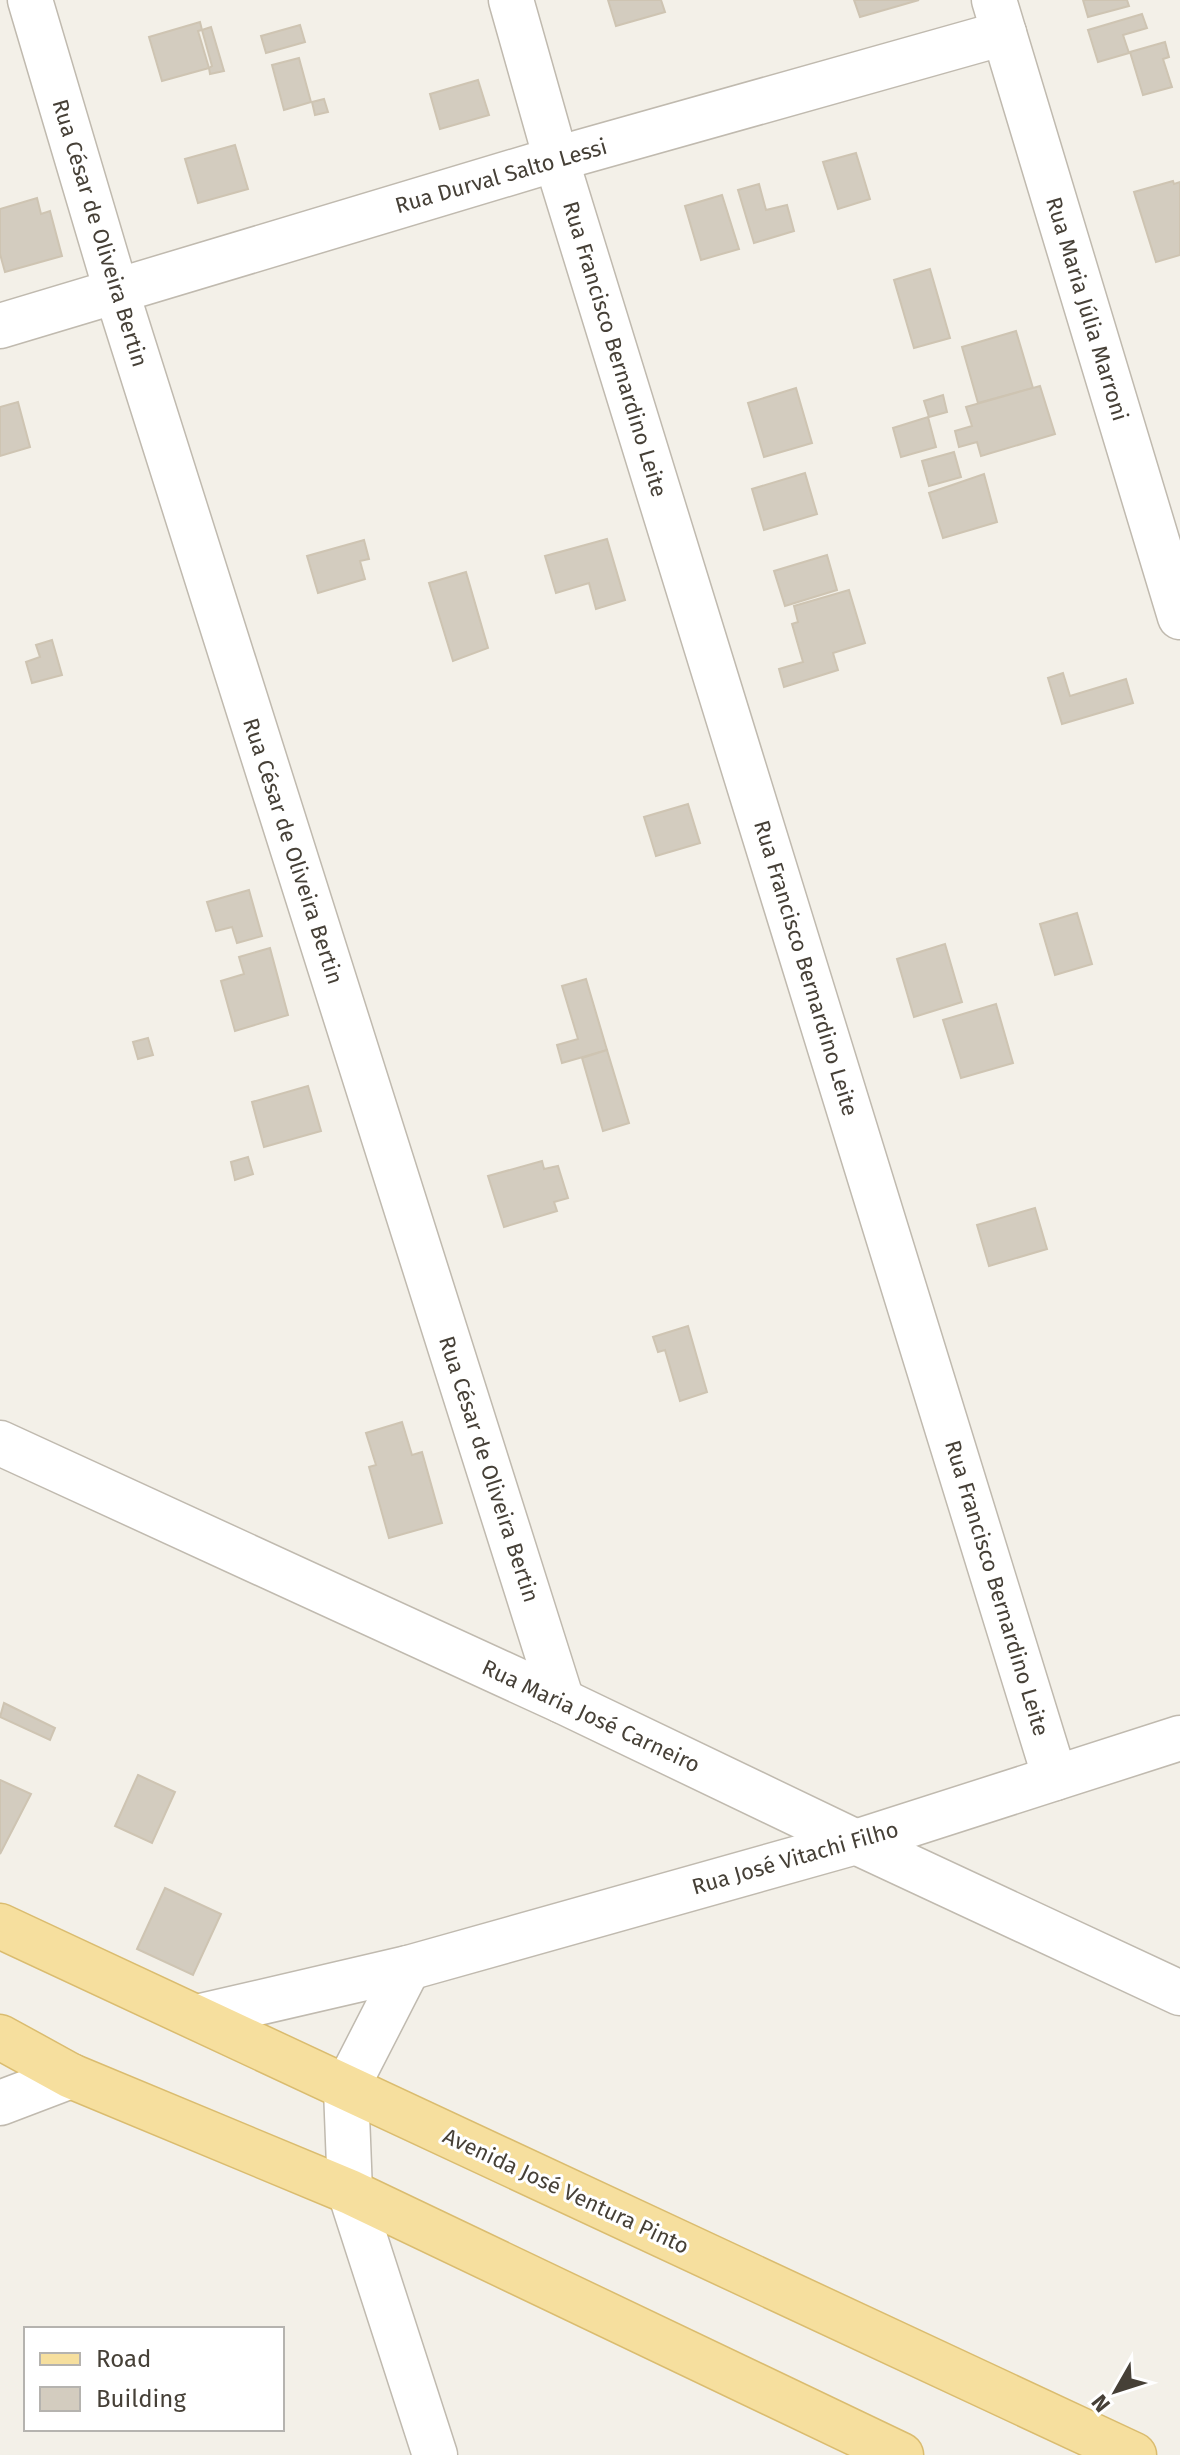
<svg xmlns="http://www.w3.org/2000/svg" width="1180" height="2455" font-family="'Fira Sans',sans-serif">
  <style>
    .building { fill: #d3ccbf; stroke: #cec4b2; stroke-width: 2 }
    .lines { fill: none; stroke-linecap: round; stroke-linejoin: round }
    .minor-casing { stroke: #c0baaf; stroke-width: 47 }
    .primary-casing { stroke: #dabc6f; stroke-width: 47 }
    .minor { stroke: #fff; stroke-width: 44 }
    .primary { stroke: #f6df9e; stroke-width: 44 }
    .labels { text-anchor: middle; dominant-baseline: central; stroke-width: 6; stroke-linejoin: round; paint-order: stroke }
    .street-label { font-size: 22px; fill: #464037; stroke: #fff }
  </style>
  <rect width="100%" height="100%" fill="#f3f0e8"/>
  <g class="building">
    <polygon points="608,0 661,0 665,12 616,26"/>
    <polygon points="854,0 919,0 860,17"/>
    <polygon points="1083,0 1127,0 1129,6 1088,17"/>
    <polygon points="1142,14 1147,28 1123,35 1129,53 1098,62 1088,30"/>
    <polygon points="200,22 202,30 198,31 209,68 162,81 149,37"/>
    <polygon points="300,25 305,42 266,53 261,36"/>
    <polygon points="211,27 224,71 210,74 209,68 212,66 202,30"/>
    <polygon points="1165,42 1169,57 1163,59 1172,87 1143,95 1130,52"/>
    <polygon points="299,58 311,102 284,110 272,65"/>
    <polygon points="478,80 489,115 440,129 430,94"/>
    <polygon points="324,99 328,112 315,115 312,102"/>
    <polygon points="235,145 248,189 198,203 185,159"/>
    <polygon points="856,153 870,199 838,209 823,162"/>
    <polygon points="1173,181 1174,184 1180,182 1180,255 1156,262 1134,192"/>
    <polygon points="759,184 766,210 787,205 794,231 754,243 738,190"/>
    <polygon points="722,195 739,249 701,260 685,206"/>
    <polygon points="37,198 41,214 50,211 62,256 5,272 0,254 0,209"/>
    <polygon points="930,269 950,338 914,348 894,280"/>
    <polygon points="1016,331 1033,388 978,403 962,347"/>
    <polygon points="1040,386 1055,434 981,456 977,442 959,447 955,431 972,426 966,407"/>
    <polygon points="796,388 812,443 764,457 748,403"/>
    <polygon points="943,395 947,412 929,417 924,401"/>
    <polygon points="18,402 30,447 0,456 0,407"/>
    <polygon points="928,417 936,447 901,457 893,428"/>
    <polygon points="954,452 961,477 929,486 922,461"/>
    <polygon points="805,473 817,514 764,530 752,489"/>
    <polygon points="984,474 997,522 943,538 929,493"/>
    <polygon points="607,539 625,600 596,609 589,583 556,593 545,556"/>
    <polygon points="364,540 369,559 360,561 365,579 318,593 307,556"/>
    <polygon points="827,555 837,590 785,606 774,571"/>
    <polygon points="466,572 488,648 453,661 429,583"/>
    <polygon points="849,590 865,643 833,653 838,670 784,687 779,669 803,662 792,624 798,622 794,606"/>
    <polygon points="52,640 62,675 32,683 26,662 40,657 36,645"/>
    <polygon points="1063,673 1070,696 1126,679 1133,703 1062,724 1048,678"/>
    <polygon points="688,804 700,843 656,856 644,817"/>
    <polygon points="249,890 262,936 237,943 232,927 216,931 207,902"/>
    <polygon points="1077,913 1092,964 1055,975 1040,924"/>
    <polygon points="945,944 962,1002 914,1017 897,959"/>
    <polygon points="270,948 288,1015 235,1031 221,981 244,974 239,957"/>
    <polygon points="586,979 607,1050 562,1063 557,1045 578,1039 562,986"/>
    <polygon points="996,1004 1013,1063 961,1078 943,1020"/>
    <polygon points="148,1038 153,1055 138,1059 133,1042"/>
    <polygon points="607,1050 629,1123 603,1131 582,1058"/>
    <polygon points="308,1086 321,1131 264,1147 252,1102"/>
    <polygon points="248,1157 253,1174 235,1180 231,1162"/>
    <polygon points="542,1161 544,1169 558,1166 568,1198 554,1202 557,1211 504,1227 488,1176"/>
    <polygon points="1035,1208 1047,1249 989,1266 977,1225"/>
    <polygon points="688,1326 707,1392 680,1401 665,1350 658,1352 653,1337"/>
    <polygon points="402,1422 412,1455 422,1452 442,1523 389,1538 369,1467 376,1465 366,1433"/>
    <polygon points="4,1703 55,1728 50,1740 0,1717"/>
    <polygon points="138,1775 175,1792 152,1843 115,1826"/>
    <polygon points="0,1780 31,1794 0,1854"/>
    <polygon points="165,1888 221,1914 193,1975 137,1949"/>
  </g>
  <g class="lines">
    <defs>
      <g id="minor">
        <polyline points="30,0 116,290 562,1701"/>
        <polyline points="511,0 556,159 1055,1778"/>
        <polyline points="994,0 1180,617"/>
        <polyline points="0,326 556,159 1004,33"/>
        <polyline points="0,1443 562,1701 856,1842 1180,1993"/>
        <polyline points="408,1968 346,2089 350,2192 435,2455"/>
        <polyline points="197,2017 408,1968 856,1842 1180,1738"/>
        <polyline points="0,2103 71,2076"/>
      </g>
      <g id="primary">
        <polyline points="0,1926 1134,2455"/>
        <polyline points="0,2037 71,2076 350,2192 901,2455"/>
      </g>
    </defs>
    <use href="#minor" class="minor-casing"/>
    <use href="#primary" class="primary-casing"/>
    <use href="#minor" class="minor"/>
    <use href="#primary" class="primary"/>
  </g>
  <g class="labels">
    <g class="street-label">
      <text transform="translate(501 176) rotate(-16)">Rua Durval Salto Lessi</text>
      <text transform="translate(100 233) rotate(73)">Rua César de Oliveira Bertin</text>
      <text transform="translate(1087 309) rotate(73)">Rua Maria Júlia Marroni</text>
      <text transform="translate(615 349) rotate(73)">Rua Francisco Bernardino Leite</text>
      <text transform="translate(293 851) rotate(72)">Rua César de Oliveira Bertin</text>
      <text transform="translate(806 968) rotate(73)">Rua Francisco Bernardino Leite</text>
      <text transform="translate(489 1469) rotate(72)">Rua César de Oliveira Bertin</text>
      <text transform="translate(997 1588) rotate(73)">Rua Francisco Bernardino Leite</text>
      <text transform="translate(591 1716) rotate(25)">Rua Maria José Carneiro</text>
      <text transform="translate(795 1858) rotate(-16)">Rua José Vitachi Filho</text>
      <text transform="translate(566 2191) rotate(25)">Avenida José Ventura Pinto</text>
    </g>
  </g>
  <rect x="24" y="2327" width="260" height="104" fill="#ffffff" stroke="#b5b3af" stroke-width="2"/>
  <rect x="40" y="2353" width="40" height="12" fill="#f6df9e" stroke="#b5b3af" stroke-width="2"/>
  <text x="96" y="2367" font-size="24" fill="#464037">Road</text>
  <rect x="40" y="2387" width="40" height="24" fill="#d3ccbf" stroke="#b5b3af" stroke-width="2"/>
  <text x="96" y="2407" font-size="24" fill="#464037">Building</text>
  <g transform="translate(1116 2391) rotate(231)" stroke="#ffffff" stroke-width="6" paint-order="stroke">
  <path d="M0-6L14 30L0 20L-14 30Z" fill="#464037"/>
  <text y="-12" font-size="22" font-weight="bold" text-anchor="middle" fill="#464037">N</text>
  </g>
</svg>
